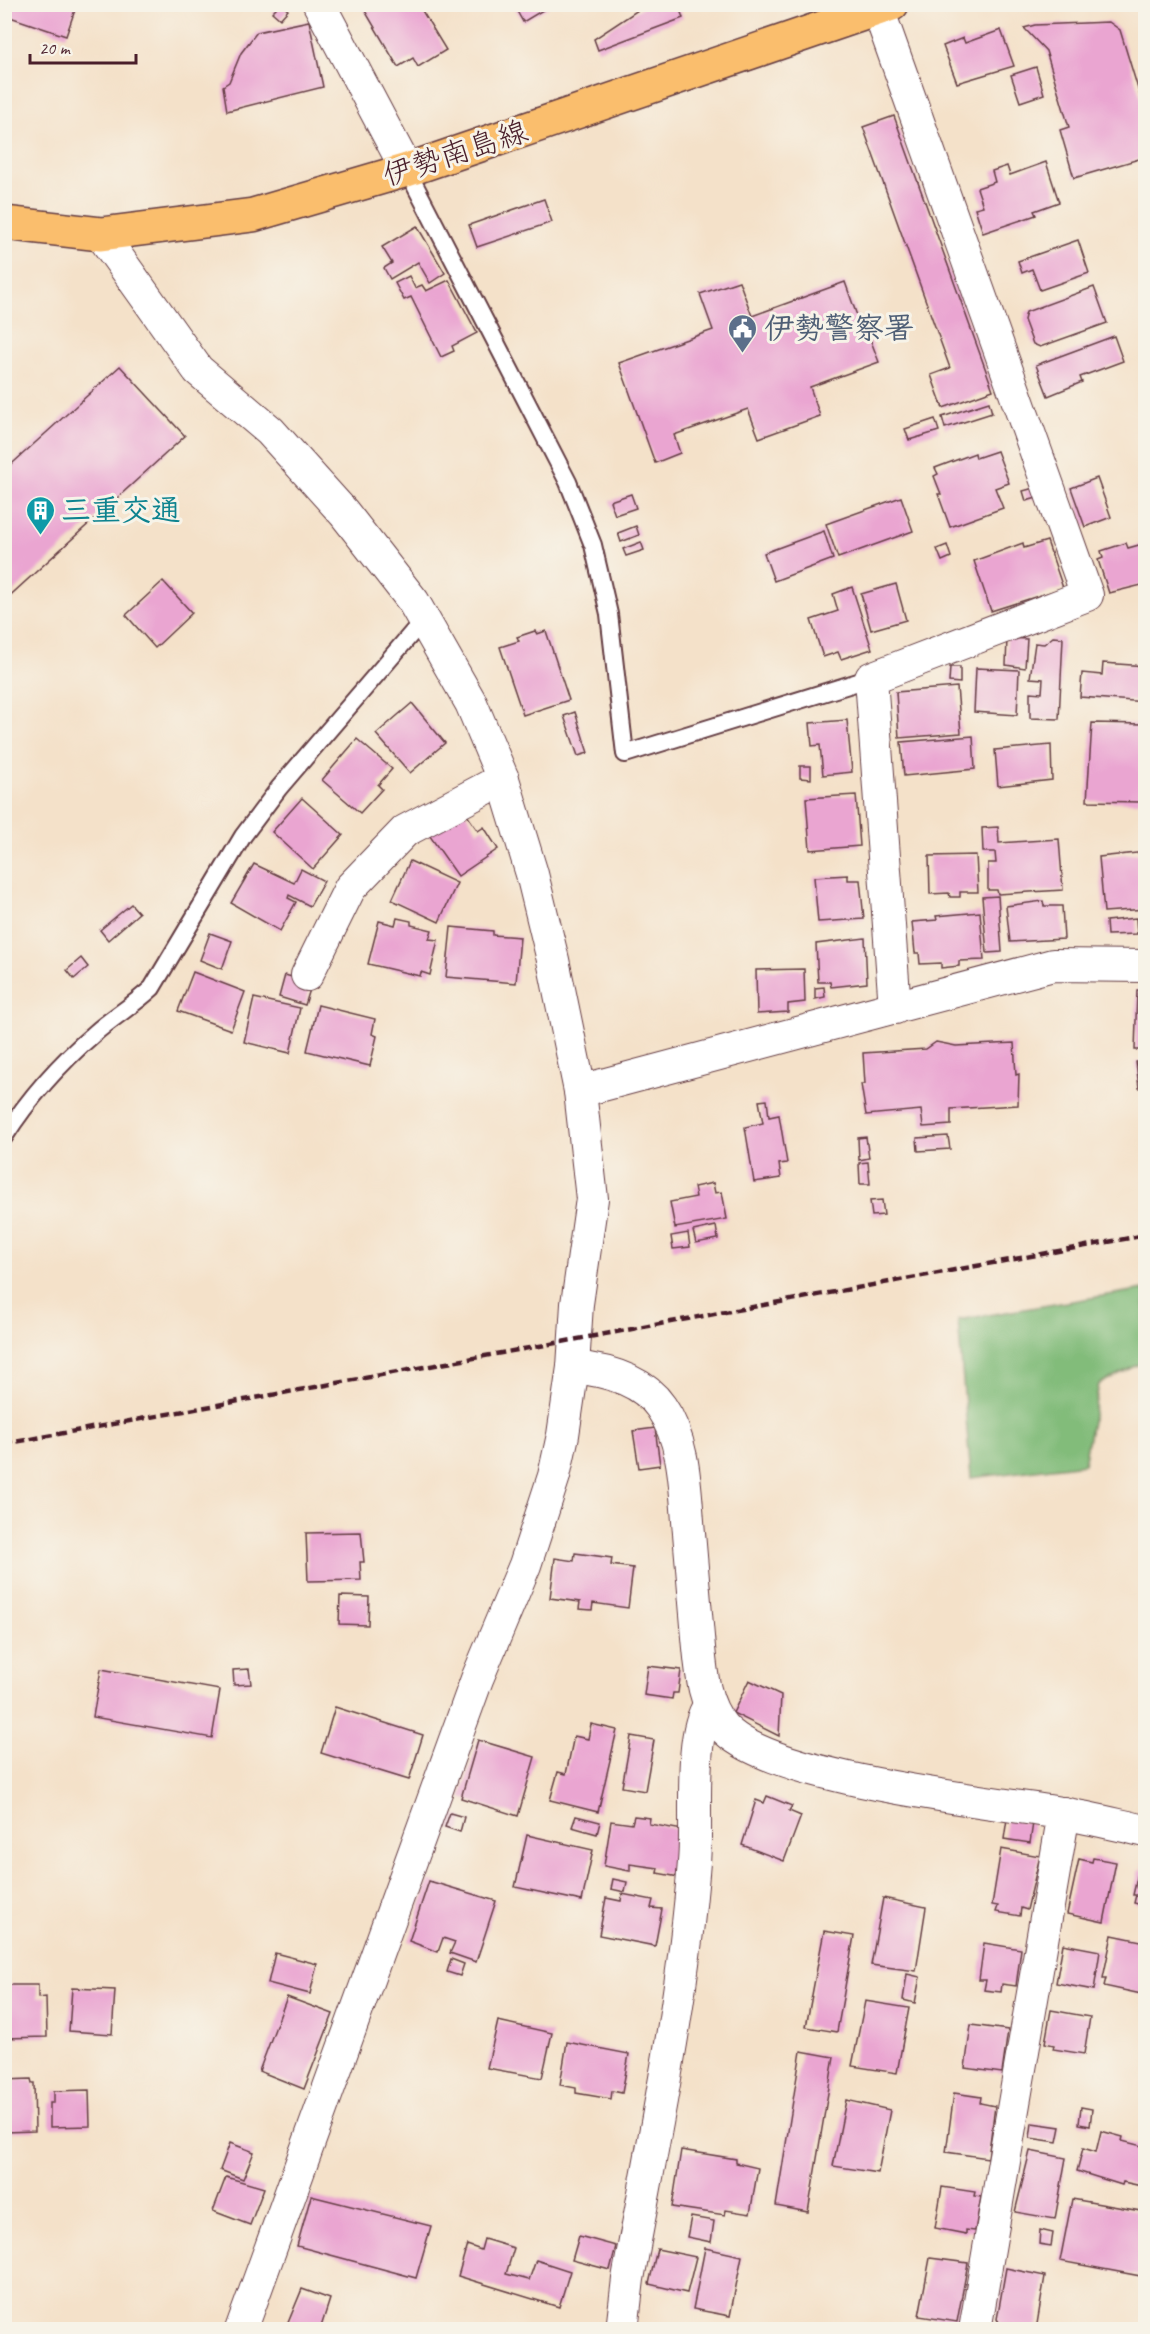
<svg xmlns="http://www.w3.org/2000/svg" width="1150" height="2334" font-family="Caveat,'Klee One',sans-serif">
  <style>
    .forest { fill: #82bc7a; stroke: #666e52; stroke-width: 1.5 }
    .building { fill: #eaa5d1 }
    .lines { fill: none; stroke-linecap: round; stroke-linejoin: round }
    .service-casing { stroke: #643c43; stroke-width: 20 }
    .minor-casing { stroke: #643c43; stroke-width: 34 }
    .primary-casing { stroke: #643c43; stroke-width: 36 }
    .service { stroke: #fff; stroke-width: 16 }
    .minor { stroke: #fff; stroke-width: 32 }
    .primary { stroke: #fabe6d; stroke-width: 33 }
    .rail { stroke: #4a1f2b; stroke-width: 4.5; stroke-dasharray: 9 4.5; stroke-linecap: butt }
    .labels { text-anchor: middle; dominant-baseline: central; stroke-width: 6; stroke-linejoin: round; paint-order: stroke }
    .street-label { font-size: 30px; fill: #4a1f2b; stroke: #f7f3e8 }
    .service-label { font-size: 30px; font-weight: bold; fill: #4e5e75; stroke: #f7f3e8; text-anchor: start }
    .culture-label { font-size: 30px; font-weight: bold; fill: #0d838f; stroke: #f7f3e8; text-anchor: start }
  </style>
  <rect width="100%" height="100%" fill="#f7f3e8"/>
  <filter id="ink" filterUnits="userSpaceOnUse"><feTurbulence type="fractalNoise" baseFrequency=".0167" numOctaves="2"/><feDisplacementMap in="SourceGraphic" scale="12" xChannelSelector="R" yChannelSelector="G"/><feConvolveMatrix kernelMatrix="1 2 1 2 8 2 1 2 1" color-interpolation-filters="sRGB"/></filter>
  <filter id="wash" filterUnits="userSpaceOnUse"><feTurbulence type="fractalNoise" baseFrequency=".008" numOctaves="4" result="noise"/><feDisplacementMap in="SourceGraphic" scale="24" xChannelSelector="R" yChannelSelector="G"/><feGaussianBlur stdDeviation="1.35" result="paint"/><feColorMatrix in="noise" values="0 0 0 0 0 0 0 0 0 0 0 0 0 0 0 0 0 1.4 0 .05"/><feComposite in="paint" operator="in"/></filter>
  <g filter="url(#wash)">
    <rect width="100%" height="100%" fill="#f4e1c9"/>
    <polygon class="forest" points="1145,1289 1145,1361 1099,1384 1084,1464 971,1478 958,1320"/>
    <g id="blocks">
      <g class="building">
        <polygon points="4,4 77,4 66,36 4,15"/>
        <polygon points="280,4 288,10 280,19 272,12"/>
        <polygon points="361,4 418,4 446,50 418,67 413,58 398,67"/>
        <polygon points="513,4 553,4 523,22"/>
        <polygon points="647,4 678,4 683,18 598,50 594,39"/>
        <polygon points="309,21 323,87 227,111 223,86 229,82 241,53 257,32"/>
        <polygon points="1109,22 1120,30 1146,115 1146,157 1074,178 1060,130 1069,127 1046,51 1024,28 1035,25"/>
        <polygon points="1001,30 1014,66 957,83 943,46 963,38 965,43"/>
        <polygon points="1036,67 1044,94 1020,102 1011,75"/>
        <polygon points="894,116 993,390 943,408 931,375 950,368 863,127"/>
        <polygon points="1046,162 1059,202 1034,211 1036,215 983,233 975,208 983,206 977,188 995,182 992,171 1007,166 1010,175"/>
        <polygon points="544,199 552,222 477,247 469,225"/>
        <polygon points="417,226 445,273 430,283 418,262 390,279 384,268 392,263 382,247"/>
        <polygon points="1078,240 1089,273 1040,290 1032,269 1022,273 1018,261"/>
        <polygon points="409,276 415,288 422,285 426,291 449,280 477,333 452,346 454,351 441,357 411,297 404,300 395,283"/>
        <polygon points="739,281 752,316 845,282 860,324 864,323 879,362 810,387 820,416 759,438 748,409 674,435 680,453 655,463 619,363 713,330 700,294"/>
        <polygon points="1094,287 1107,323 1040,347 1033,344 1024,320 1026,312"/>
        <polygon points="1114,336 1123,361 1080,377 1082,382 1048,396 1036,365"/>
        <polygon points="120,366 185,436 4,601 4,471"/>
        <polygon points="989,402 992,413 945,428 942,417"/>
        <polygon points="935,419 939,431 909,440 905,429"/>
        <polygon points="997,451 1009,483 995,488 1003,508 950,527 938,494 941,494 934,476 938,474 935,468 975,453 976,458"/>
        <polygon points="1097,478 1111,517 1085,527 1071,488"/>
        <polygon points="1034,488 1037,498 1026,501 1023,491"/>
        <polygon points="631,494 636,508 615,515 610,501"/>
        <polygon points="901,497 913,531 838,558 826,524"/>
        <polygon points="636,526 639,535 621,542 618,533"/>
        <polygon points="824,531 833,559 774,581 764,553"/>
        <polygon points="1047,541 1063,588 991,611 974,561 1023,543 1024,548"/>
        <polygon points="641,542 644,550 626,556 623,549"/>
        <polygon points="1126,543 1128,548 1146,543 1146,584 1109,593 1098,560 1103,558 1101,551"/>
        <polygon points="947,545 951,557 942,561 937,549"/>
        <polygon points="163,581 192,613 155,648 126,615"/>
        <polygon points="896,584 906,620 871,630 861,594"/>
        <polygon points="852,587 872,649 841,659 838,652 823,657 811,620 838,611 833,594"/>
        <polygon points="535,631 537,634 546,631 569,700 523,715 500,647 519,641 517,637"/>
        <polygon points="1053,637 1063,638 1059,719 1030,718 1030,692 1042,693 1043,679 1030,678 1035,643 1044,644"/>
        <polygon points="1007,638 1027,639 1025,668 1006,665"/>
        <polygon points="1103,663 1146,666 1146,702 1080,697 1082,673 1102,675"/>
        <polygon points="950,667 960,667 960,683 949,682"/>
        <polygon points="976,668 1019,670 1017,715 974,712"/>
        <polygon points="957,687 961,733 899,738 896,692"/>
        <polygon points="412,703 445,743 410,773 376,734"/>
        <polygon points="575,712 588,753 578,756 564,716"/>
        <polygon points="847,720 852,772 823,775 820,745 812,746 810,723"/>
        <polygon points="1092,723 1144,724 1140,802 1087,801"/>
        <polygon points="973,736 975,769 904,776 901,742"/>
        <polygon points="357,739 392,769 378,785 382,789 360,813 322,780"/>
        <polygon points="1051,745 1052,780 998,786 995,750"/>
        <polygon points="800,766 811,766 811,779 800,778"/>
        <polygon points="856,795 860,846 810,850 806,798"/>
        <polygon points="302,798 343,835 313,869 272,832"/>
        <polygon points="460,805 478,831 484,827 498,849 458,876 427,832"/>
        <polygon points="998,827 999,843 1059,839 1063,890 998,894 997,890 988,890 988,863 996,863 995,852 983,852 982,828"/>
        <polygon points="1146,852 1146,909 1104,912 1099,857"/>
        <polygon points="976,855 978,892 960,892 960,897 950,897 949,893 930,894 929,856"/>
        <polygon points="410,861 457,883 439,922 392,900"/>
        <polygon points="254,864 294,883 301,869 324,881 310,906 289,895 288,898 296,902 280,931 231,903"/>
        <polygon points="848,875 848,880 860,880 864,919 818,922 814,877"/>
        <polygon points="998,896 1002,952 987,953 982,897"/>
        <polygon points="1043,901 1044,906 1062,906 1064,939 1010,942 1006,906"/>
        <polygon points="131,904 139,913 108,940 100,930"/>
        <polygon points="980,912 984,960 959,961 959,966 941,968 941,963 920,964 919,953 915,953 912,922 937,920 936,916"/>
        <polygon points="397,918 411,921 411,925 432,930 429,939 438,940 430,975 421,972 420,976 368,964 379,921 395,925"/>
        <polygon points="1136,918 1137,934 1107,935 1106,921"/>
        <polygon points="451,927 493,931 493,935 520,937 516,983 446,977"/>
        <polygon points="210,933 232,941 222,969 200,960"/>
        <polygon points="865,938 867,983 831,987 830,982 818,982 816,944"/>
        <polygon points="81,958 88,967 74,979 67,970"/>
        <polygon points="804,969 805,1002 788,1004 788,1012 757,1014 756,970"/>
        <polygon points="193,972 245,992 231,1030 178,1011"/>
        <polygon points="285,975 312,983 305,1005 279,997"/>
        <polygon points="824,987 825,997 815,999 815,988"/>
        <polygon points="1137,990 1146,990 1146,1050 1135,1050"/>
        <polygon points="254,998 300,1008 290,1053 244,1042"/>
        <polygon points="318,1005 375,1019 372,1034 377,1036 370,1066 307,1051"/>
        <polygon points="936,1042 956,1046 1014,1043 1016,1075 1019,1074 1018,1105 951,1109 951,1125 923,1127 921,1110 866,1115 861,1084 865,1084 863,1053 926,1049"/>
        <polygon points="1146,1060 1146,1087 1139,1088 1136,1062"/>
        <polygon points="767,1100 769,1117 779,1115 787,1163 779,1164 781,1178 754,1182 745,1127 763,1123 759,1101"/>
        <polygon points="948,1136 950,1149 918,1151 917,1138"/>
        <polygon points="866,1137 869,1158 859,1160 858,1138"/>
        <polygon points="868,1162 870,1184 860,1184 859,1163"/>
        <polygon points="713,1183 715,1193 722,1192 727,1219 675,1228 670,1202 696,1197 694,1187"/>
        <polygon points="882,1200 884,1215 872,1216 870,1201"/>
        <polygon points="716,1226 718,1239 696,1243 693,1231"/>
        <polygon points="688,1233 690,1247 673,1249 671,1236"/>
        <polygon points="655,1428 660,1465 639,1468 633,1431"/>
        <polygon points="361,1532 364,1562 360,1562 361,1580 308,1581 306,1533"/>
        <polygon points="575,1553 612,1558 611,1565 633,1568 628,1608 593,1603 592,1610 579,1609 580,1602 550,1598 555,1558 574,1561"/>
        <polygon points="340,1596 369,1597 368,1625 339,1624"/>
        <polygon points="648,1666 681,1670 678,1693 673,1693 672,1699 644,1695"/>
        <polygon points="101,1669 220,1690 212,1738 93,1717"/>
        <polygon points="249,1669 251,1684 234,1685 233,1670"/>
        <polygon points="749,1680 781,1695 779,1736 733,1713"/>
        <polygon points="335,1707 423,1735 409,1780 321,1753"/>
        <polygon points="591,1724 617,1730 598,1812 550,1800 558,1772 566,1774 574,1736 588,1739"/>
        <polygon points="631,1736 654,1740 645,1791 622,1787"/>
        <polygon points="478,1740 535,1757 518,1816 461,1798"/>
        <polygon points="767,1796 792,1806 789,1811 801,1816 784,1861 742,1845 756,1800 764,1803"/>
        <polygon points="450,1813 464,1817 460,1832 445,1827"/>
        <polygon points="576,1816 600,1822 597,1834 572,1827"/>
        <polygon points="634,1816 650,1818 649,1824 683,1830 679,1877 657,1873 658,1868 630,1864 630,1871 604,1866 611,1821 632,1824"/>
        <polygon points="1007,1819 1033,1823 1030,1843 1004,1839"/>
        <polygon points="527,1835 593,1850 582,1901 515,1887"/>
        <polygon points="1001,1849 1040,1856 1027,1910 1021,1908 1020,1916 996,1912 998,1906 992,1905"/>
        <polygon points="1093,1858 1116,1862 1104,1922 1067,1914 1079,1859 1092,1862"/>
        <polygon points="1144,1860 1146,1861 1146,1906 1134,1903 1136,1895 1133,1895 1139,1869 1143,1870"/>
        <polygon points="613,1879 627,1882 625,1892 611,1889"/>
        <polygon points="429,1881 496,1901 476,1962 450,1953 455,1942 443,1938 438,1952 409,1941"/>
        <polygon points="622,1894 653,1900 651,1908 662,1909 655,1946 599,1935 606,1898 621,1901"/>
        <polygon points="883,1898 926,1907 916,1971 871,1965"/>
        <polygon points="824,1931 854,1936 837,2032 806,2027"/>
        <polygon points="1112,1935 1146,1942 1146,1995 1104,1986 1106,1978 1103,1978"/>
        <polygon points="984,1943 1021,1949 1016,1986 1002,1984 1001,1992 984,1990 986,1980 979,1980"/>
        <polygon points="1063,1944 1100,1951 1094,1990 1056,1983"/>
        <polygon points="275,1953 317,1964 310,1994 268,1983"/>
        <polygon points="451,1959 464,1964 460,1976 447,1972"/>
        <polygon points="907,1974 920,1977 915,2003 903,2000"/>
        <polygon points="4,1985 38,1985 38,1998 46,1997 47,2037 4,2038"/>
        <polygon points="72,1988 115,1990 112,2034 69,2031"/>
        <polygon points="287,1997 333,2014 304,2089 259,2071"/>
        <polygon points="865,2001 909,2008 897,2073 852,2066"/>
        <polygon points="1051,2010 1090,2017 1084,2054 1053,2049 1054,2045 1045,2043"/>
        <polygon points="498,2021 552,2033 542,2078 487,2068"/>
        <polygon points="971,2025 1008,2030 1002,2073 965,2068"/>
        <polygon points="567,2042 629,2054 622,2093 612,2091 611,2099 576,2093 576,2088 560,2085"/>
        <polygon points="801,2051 834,2057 808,2212 776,2206"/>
        <polygon points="31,2079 32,2083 34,2083 35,2131 4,2132 4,2080"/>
        <polygon points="89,2090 90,2126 50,2127 50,2103 54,2103 54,2091"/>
        <polygon points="954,2093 981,2097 980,2103 995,2106 988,2158 946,2152"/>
        <polygon points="846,2100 890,2110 878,2173 833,2166"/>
        <polygon points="1081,2107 1092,2109 1090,2126 1079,2124"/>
        <polygon points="1032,2123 1060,2127 1057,2142 1030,2138"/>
        <polygon points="1101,2131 1123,2137 1122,2141 1146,2147 1146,2187 1123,2182 1122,2185 1077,2171 1083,2148 1096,2152"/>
        <polygon points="230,2143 254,2152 243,2179 220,2170"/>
        <polygon points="681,2150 736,2159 736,2163 758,2168 750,2214 726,2210 725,2215 672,2207"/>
        <polygon points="1030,2151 1066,2158 1055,2219 1015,2212"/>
        <polygon points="226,2177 264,2188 250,2225 213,2211"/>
        <polygon points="942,2187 975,2192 974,2196 981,2197 975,2231 966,2230 966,2234 935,2228"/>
        <polygon points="311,2196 431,2226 416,2278 297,2246"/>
        <polygon points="1072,2199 1146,2212 1146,2277 1060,2261"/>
        <polygon points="691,2217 714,2221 711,2242 687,2237"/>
        <polygon points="1040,2230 1053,2233 1051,2246 1039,2244"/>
        <polygon points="579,2236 616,2246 610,2270 572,2260"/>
        <polygon points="484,2239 514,2248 506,2274 529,2280 536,2260 570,2271 559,2307 458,2276 467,2245 481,2250"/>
        <polygon points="705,2248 742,2256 730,2316 693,2309"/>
        <polygon points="657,2249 696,2257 687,2293 649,2284"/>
        <polygon points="930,2258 968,2263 957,2322 919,2316"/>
        <polygon points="1006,2268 1045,2276 1036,2330 1002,2327 997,2319"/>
        <polygon points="302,2289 330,2299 320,2330 285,2330"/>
      </g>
    </g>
  </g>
  <g filter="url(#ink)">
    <use href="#blocks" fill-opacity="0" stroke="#643c43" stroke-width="1.5"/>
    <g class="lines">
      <defs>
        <g id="service">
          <polyline points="407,170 568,482 593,545 609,614 625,754 871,678"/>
          <path d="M4,1137C29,1098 60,1063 95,1033C113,1017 134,1005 152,988L243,836L279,788L424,619"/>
        </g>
        <g id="minor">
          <polyline points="319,4 407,170"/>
          <polyline points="878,9 1087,595 871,678 895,1008"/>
          <polyline points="101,234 198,370 270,431 344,513 413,601 471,703 503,779 532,874 553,960 580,1091 592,1199 577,1304 573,1367 563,1435 554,1476 525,1565 477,1679 241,2330"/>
          <polyline points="307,975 350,888 405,831 503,779"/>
          <polyline points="580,1091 1053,965 1146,966"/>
          <path d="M573,1367C604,1370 642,1379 661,1407C686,1443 685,1491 689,1533C692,1568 695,1602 698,1637C701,1667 702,1703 723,1727C768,1779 989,1801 1061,1813C1090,1818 1118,1825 1146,1831"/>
          <path d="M622,2330L628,2279C653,2141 683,2002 694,1862C698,1823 688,1736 709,1706"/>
          <polyline points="975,2330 1064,1813"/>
        </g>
        <polyline id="primary" points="4,223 101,234 253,215 407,170 892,4"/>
      </defs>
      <use href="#service" class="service-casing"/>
      <use href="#minor" class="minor-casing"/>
      <use href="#primary" class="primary-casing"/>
      <use href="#service" class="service"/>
      <use href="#minor" class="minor"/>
      <use href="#primary" class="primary"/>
      <polyline class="rail" points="4,1444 1146,1235"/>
    </g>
  </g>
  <defs>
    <symbol id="civic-pin" viewBox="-11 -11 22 30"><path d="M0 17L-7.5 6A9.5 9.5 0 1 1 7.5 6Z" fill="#5c6f8a" stroke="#f7f3e8"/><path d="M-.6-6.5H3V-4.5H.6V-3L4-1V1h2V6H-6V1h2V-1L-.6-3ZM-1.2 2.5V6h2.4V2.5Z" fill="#fff"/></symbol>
    <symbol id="building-pin" viewBox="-11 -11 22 30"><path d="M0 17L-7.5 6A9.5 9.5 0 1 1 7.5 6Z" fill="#0f9aa8" stroke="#f7f3e8"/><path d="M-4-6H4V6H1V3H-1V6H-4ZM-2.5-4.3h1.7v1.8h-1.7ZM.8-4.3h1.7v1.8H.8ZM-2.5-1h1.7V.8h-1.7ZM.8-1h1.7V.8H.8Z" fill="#fff"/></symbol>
  </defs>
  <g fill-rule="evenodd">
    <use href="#civic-pin" x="726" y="312" width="33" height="45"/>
    <use href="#building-pin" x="24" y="494" width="33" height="45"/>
  </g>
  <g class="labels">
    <g class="street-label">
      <text transform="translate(455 153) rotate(-18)">伊勢南島線</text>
    </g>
    <g class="service-label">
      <text x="764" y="328">伊勢警察署</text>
    </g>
    <g class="culture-label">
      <text x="61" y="510">三重交通</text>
    </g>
  </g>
  <rect width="1150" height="2334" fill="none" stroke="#f7f3e8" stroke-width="24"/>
  <path d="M30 54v9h106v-9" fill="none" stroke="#4a1f2b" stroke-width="3"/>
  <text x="39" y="54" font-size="18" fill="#4a1f2b" stroke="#f7f3e8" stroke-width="4.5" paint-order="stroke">20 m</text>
</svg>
